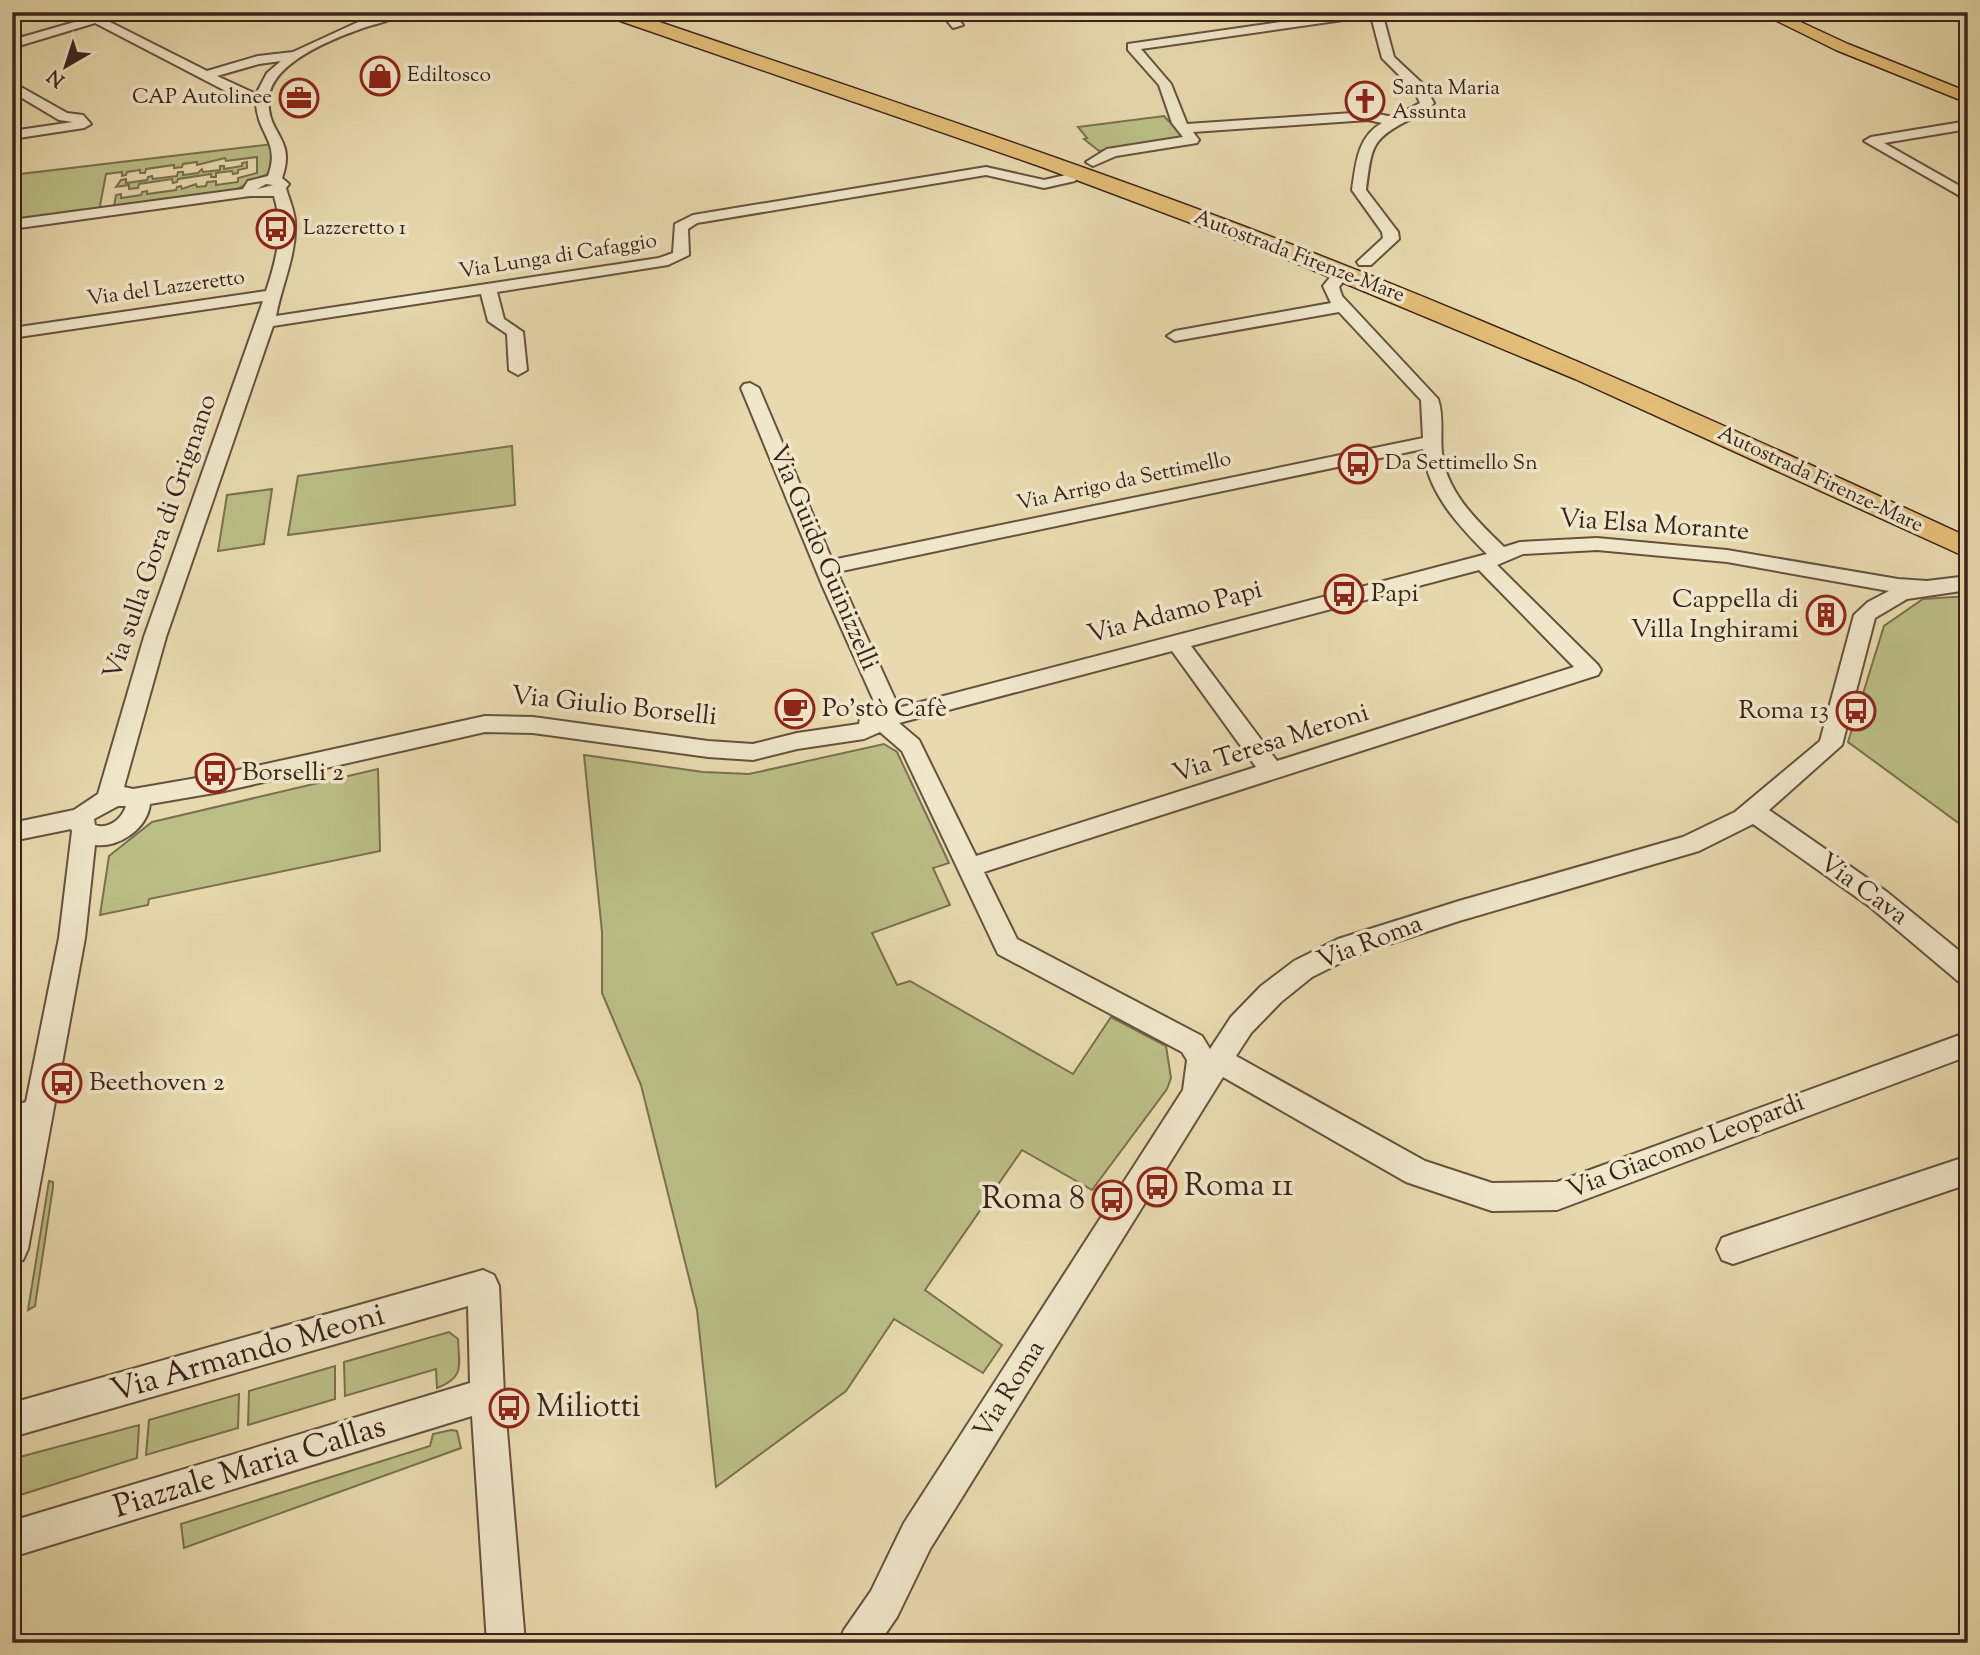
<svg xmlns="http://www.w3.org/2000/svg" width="1980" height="1655" font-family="'Sorts Mill Goudy',serif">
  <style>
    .green { fill: #bbbe86; stroke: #7a7050; stroke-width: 2 }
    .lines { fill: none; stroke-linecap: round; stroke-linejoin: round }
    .minor-casing { stroke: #66513f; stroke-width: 4 }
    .major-casing { stroke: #3a231a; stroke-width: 3 }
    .highway-casing { stroke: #3a231a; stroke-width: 3 }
    .minor { fill: #f0e7ca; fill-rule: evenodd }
    .major { fill: #e4bd77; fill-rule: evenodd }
    .highway { fill: #e4bd77; fill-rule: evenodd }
    .labels { text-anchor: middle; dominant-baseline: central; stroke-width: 7; stroke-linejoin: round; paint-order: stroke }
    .far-poi-label { font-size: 21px; fill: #3a231a; stroke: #f0e7ca; text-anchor: start }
    .far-street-label { font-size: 21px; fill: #3a231a; stroke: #f0e7ca }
    .street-label { font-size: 26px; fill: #3a231a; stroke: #f0e7ca }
    .poi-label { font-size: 26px; fill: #3a231a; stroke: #f0e7ca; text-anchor: start }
    .near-poi-label { font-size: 32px; fill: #3a231a; stroke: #f0e7ca; text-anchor: start }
    .near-street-label { font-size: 32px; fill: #3a231a; stroke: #f0e7ca }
  </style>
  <rect width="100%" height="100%" fill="#e8daae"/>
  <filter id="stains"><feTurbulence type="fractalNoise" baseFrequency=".00286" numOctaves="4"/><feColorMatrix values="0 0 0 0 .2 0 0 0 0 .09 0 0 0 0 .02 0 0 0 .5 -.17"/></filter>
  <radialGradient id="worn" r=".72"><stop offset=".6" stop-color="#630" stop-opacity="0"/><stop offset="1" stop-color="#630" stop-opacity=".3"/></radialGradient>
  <g class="green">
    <polygon points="1164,116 1186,139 1099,151 1084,139 1087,138 1078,127"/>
    <polygon points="273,144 275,154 270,173 233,191 114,206 116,195 121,194 121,198 141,195 142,192 147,191 147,194 176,190 177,187 181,186 182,189 196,184 197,187 206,186 207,182 216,181 216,185 238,182 238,178 257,173 257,157 226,161 225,158 197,165 197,162 183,164 182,167 174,168 174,165 146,169 145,173 140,173 140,170 127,172 126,175 122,176 122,172 106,174 99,211 12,222 12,175"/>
    <polygon points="247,162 247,168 238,170 238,173 233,174 232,171 216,173 216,177 211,177 211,174 178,179 177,182 173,183 172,179 139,184 138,188 129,189 129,185 116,187 121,180 126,179 126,183 147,180 148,177 152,176 153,179 177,176 178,172 183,172 183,175 198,173 202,169 203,172 220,170 220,166 224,166 224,169 242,166 242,163"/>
    <polygon points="512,446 515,505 288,535 298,476"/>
    <polygon points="272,489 264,544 218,551 227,495"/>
    <polygon points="1968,596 1968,830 1848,742 1884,626 1923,599"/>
    <polygon points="884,744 897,752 949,863 933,868 950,905 872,933 897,985 910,981 1073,1074 1111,1017 1166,1046 1171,1078 1167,1089 1092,1190 1022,1150 925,1290 1002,1345 983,1373 894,1319 846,1391 716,1487 697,1310 641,1085 602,993 602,932 584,755 703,772 749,774"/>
    <polygon points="378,769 380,851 149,899 148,905 100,915 109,856 152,822"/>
    <polygon points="49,1181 53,1182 53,1187 36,1299 35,1306 28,1310"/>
    <path d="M449,1332L458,1339C459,1366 465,1377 437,1388L436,1369L345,1396L344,1362Z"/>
    <polygon points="335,1366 335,1399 248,1425 249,1391"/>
    <polygon points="239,1394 238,1428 146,1455 149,1420"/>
    <polygon points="139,1425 137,1458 17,1496 12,1517 12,1459"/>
    <polygon points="451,1430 457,1431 461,1448 184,1548 181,1524 430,1446 433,1434"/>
  </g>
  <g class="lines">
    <defs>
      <g id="minor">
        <path d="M75,12C93,12 108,12 127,12L106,20L207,71L258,56L293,52L356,23L388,12H407C396,20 379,23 366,27C337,37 273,61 269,97C265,135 297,136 282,178L289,184L286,188C289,199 294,210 295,221C297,254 282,284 276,316L659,258L673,253L675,224L693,215L986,167L1044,180L1070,174L1077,178L1075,181L1044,188L986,175L697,223L688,229L689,255L668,265L497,292L504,319L523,332L527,370L518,375L509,370L507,334L488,321L481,294L273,326L166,637L124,787L133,789L220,774L485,716L533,717L708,741L753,744L797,733L859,724L861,713L871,711L873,699L823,587L741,388L744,384L750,383L759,388L832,560L1423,438L1421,400L1339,312L1175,341L1167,336L1175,331L1331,303L1323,286L1332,275L1338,273L1346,278L1339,287L1342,296L1438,399C1444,417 1440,435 1442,453C1446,492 1477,521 1504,547L1520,542L1597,538L1727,550L1898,579L1927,581L1968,576V590L1907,599L1875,618L1842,745L1769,810L1887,892L1968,958V985L1959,982L1869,906L1753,824L1699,851L1459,921L1356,955L1312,977L1281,1002L1251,1033L1236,1056L1425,1161L1492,1183L1557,1182L1968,1032V1056L1557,1210L1492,1211L1406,1182L1223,1077L930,1549L897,1617L879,1643H838L844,1630L871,1591L904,1523L1183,1090L1187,1060L1182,1052L998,954L902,751L880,732L864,739L797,749L753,760L708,757L533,733L485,732L220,792L150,804C147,829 119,848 95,845L85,938L28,1249L23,1260L12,1264V1170L20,1130L12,1132V1106L26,1102L59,938L72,831L71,829L12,841V823L74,810L98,794L144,637L263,301L12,338V328L266,291C277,258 284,230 274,196H250L12,229V220L243,189L248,181L268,176C281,141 257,135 256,102L243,100L95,23L12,48V40L85,19ZM281,61L267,73L256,94L217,76L259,64ZM266,184L273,185L257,189ZM1423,449C1427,492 1458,525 1487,554L894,709L895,699L837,572ZM1597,550L1727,562L1889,591L1868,602L1854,615L1820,741L1735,812L1683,837L1459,901L1338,939L1294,961L1261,986L1231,1017L1210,1049L1202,1036L1017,939L984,872L1598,675L1601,670L1598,665L1497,565L1523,554ZM1479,570L1574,667L1277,761L1191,646ZM1172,651L1256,767L976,856L919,740L899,723ZM118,806H126C122,819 108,830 95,825L94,819Z"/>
        <polygon points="940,12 952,12 963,25 953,28"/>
        <path d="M1349,12H1382L1394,57L1424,85L1434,103C1427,111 1420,115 1411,119C1370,139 1372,147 1366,190L1398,232L1399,239L1371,265H1359L1357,262L1383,238L1382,232L1352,190C1356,164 1357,137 1382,123L1368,120L1193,132L1199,140L1197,143L1116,156L1093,166L1086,162L1107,149L1183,137L1172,123L1159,85L1128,50V44ZM1371,16L1382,58L1414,90L1420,103L1393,117L1368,112L1187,124L1171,84L1141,49Z"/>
        <polygon points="12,82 67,113 83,115 91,124 84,128 12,139 12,131 73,122 59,120 12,92"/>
        <polygon points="1968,121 1968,129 1884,143 1965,189 1967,192 1960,196 1864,141 1871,137"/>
        <polygon points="1968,1156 1968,1184 1733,1264 1722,1260 1717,1249 1722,1238 1733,1234"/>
        <polygon points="483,1270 494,1275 499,1286 504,1395 525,1643 487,1643 472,1416 12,1557 12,1521 470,1383 468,1306 12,1437 12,1403"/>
      </g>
      <polygon id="major" points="1759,12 1779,12 1848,44 1968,92 1968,103 1836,50"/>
      <path id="highway" d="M603,12H630C853,88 1078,162 1298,247C1525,335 1747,435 1968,537V558L1575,379L1284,258L1042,167L606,16Z"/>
    </defs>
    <use href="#minor" class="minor-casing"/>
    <use href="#major" class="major-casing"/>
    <use href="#highway" class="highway-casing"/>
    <use href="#minor" class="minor"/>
    <use href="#major" class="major"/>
    <use href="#highway" class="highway"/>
  </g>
  <defs>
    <symbol id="shop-ring" viewBox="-11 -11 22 22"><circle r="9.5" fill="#f0e7ca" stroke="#8f2418" stroke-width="1.5"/><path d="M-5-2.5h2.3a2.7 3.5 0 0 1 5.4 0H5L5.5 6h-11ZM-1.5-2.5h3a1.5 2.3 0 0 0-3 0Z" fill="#8f2418"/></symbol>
    <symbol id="office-ring" viewBox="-11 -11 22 22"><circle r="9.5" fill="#f0e7ca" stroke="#8f2418" stroke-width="1.5"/><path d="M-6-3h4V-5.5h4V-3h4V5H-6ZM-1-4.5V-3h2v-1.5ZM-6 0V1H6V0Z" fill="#8f2418"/></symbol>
    <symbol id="church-ring" viewBox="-11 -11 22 22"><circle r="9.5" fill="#f0e7ca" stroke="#8f2418" stroke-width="1.5"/><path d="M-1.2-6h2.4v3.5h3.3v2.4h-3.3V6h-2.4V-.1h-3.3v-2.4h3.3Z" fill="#8f2418"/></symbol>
    <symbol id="bus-ring" viewBox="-11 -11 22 22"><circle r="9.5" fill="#f0e7ca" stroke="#8f2418" stroke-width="1.5"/><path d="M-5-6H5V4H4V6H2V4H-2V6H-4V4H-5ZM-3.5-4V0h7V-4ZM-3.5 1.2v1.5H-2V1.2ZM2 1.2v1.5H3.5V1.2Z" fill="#8f2418"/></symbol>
    <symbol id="building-ring" viewBox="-11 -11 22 22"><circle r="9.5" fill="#f0e7ca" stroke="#8f2418" stroke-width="1.5"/><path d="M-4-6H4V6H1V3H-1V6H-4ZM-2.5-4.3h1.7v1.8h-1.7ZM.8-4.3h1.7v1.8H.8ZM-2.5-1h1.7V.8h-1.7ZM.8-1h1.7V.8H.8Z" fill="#8f2418"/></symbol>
    <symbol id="cafe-ring" viewBox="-11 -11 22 22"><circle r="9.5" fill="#f0e7ca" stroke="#8f2418" stroke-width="1.5"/><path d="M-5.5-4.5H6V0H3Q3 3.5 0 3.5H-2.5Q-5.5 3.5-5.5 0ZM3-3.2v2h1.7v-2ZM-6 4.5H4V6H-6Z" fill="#8f2418"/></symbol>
  </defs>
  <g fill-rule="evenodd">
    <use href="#shop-ring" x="358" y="54" width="44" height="44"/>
    <use href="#office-ring" x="277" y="76" width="44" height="44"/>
    <use href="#church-ring" x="1343" y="79" width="44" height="44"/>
    <use href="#bus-ring" x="254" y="207" width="44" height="44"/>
    <use href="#bus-ring" x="1336" y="442" width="44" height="44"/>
    <use href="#bus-ring" x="1322" y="572" width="44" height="44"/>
    <use href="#building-ring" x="1804" y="593" width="44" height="44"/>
    <use href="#cafe-ring" x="773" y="687" width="44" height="44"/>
    <use href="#bus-ring" x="1834" y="689" width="44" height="44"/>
    <use href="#bus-ring" x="193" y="751" width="44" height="44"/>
    <use href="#bus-ring" x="40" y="1061" width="44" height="44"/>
    <use href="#bus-ring" x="1135" y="1165" width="44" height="44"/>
    <use href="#bus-ring" x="1090" y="1178" width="44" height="44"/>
    <use href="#bus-ring" x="487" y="1386" width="44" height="44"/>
  </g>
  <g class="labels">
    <g class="far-poi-label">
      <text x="407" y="76">Ediltosco</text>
      <text x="1392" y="89">Santa Maria<tspan x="1392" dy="24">Assunta</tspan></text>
      <text x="272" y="98" text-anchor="end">CAP Autolinee</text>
      <text x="303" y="229">Lazzeretto 1</text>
      <text x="1385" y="464">Da Settimello Sn</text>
    </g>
    <g class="far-street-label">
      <text transform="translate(558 257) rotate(-9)">Via Lunga di Cafaggio</text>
      <text transform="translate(1299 257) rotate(21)">Autostrada Firenze-Mare</text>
      <text transform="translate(166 289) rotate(-8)">Via del Lazzeretto</text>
      <text transform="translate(1820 480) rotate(25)">Autostrada Firenze-Mare</text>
      <text transform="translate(1124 482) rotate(-12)">Via Arrigo da Settimello</text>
    </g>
    <g class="street-label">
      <text transform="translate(1654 526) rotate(4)">Via Elsa Morante</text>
      <text transform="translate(161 537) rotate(-71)">Via sulla Gora di Grignano</text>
      <text transform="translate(823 558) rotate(67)">Via Guido Guinizzelli</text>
      <text transform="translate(1175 613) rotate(-15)">Via Adamo Papi</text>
      <text transform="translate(614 707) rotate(6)">Via Giulio Borselli</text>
      <text transform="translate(1271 744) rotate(-18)">Via Teresa Meroni</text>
      <text transform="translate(1863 890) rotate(36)">Via Cava</text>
      <text transform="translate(1370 943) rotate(-21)">Via Roma</text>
      <text transform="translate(1686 1147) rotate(-21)">Via Giacomo Leopardi</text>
      <text transform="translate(1010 1390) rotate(-58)">Via Roma</text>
    </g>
    <g class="poi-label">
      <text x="1371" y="594">Papi</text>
      <text x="1799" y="600" text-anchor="end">Cappella di<tspan x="1799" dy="30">Villa Inghirami</tspan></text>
      <text x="822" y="709">Po'stò Cafè</text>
      <text x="1829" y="711" text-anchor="end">Roma 13</text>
      <text x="242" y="773">Borselli 2</text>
      <text x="89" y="1083">Beethoven 2</text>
    </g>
    <g class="near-poi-label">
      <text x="1184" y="1187">Roma 11</text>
      <text x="1085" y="1200" text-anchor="end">Roma 8</text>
      <text x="536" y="1408">Miliotti</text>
    </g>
    <g class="near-street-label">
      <text transform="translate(248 1354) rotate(-16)">Via Armando Meoni</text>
      <text transform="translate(250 1468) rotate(-17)">Piazzale Maria Callas</text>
    </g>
  </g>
  <rect width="1980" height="1655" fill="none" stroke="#e8daae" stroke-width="42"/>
  <rect x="14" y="14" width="1952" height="1627" fill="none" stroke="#3a231a" stroke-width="3.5"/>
  <rect x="21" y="21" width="1938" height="1613" fill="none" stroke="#3a231a" stroke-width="2"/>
  <g transform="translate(66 66) rotate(219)" stroke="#f0e7ca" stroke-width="5" paint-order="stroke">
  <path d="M0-5L12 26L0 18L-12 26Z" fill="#3a231a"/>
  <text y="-10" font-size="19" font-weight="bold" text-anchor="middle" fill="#3a231a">N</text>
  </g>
  <rect width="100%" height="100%" filter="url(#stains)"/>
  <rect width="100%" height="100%" fill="url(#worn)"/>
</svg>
